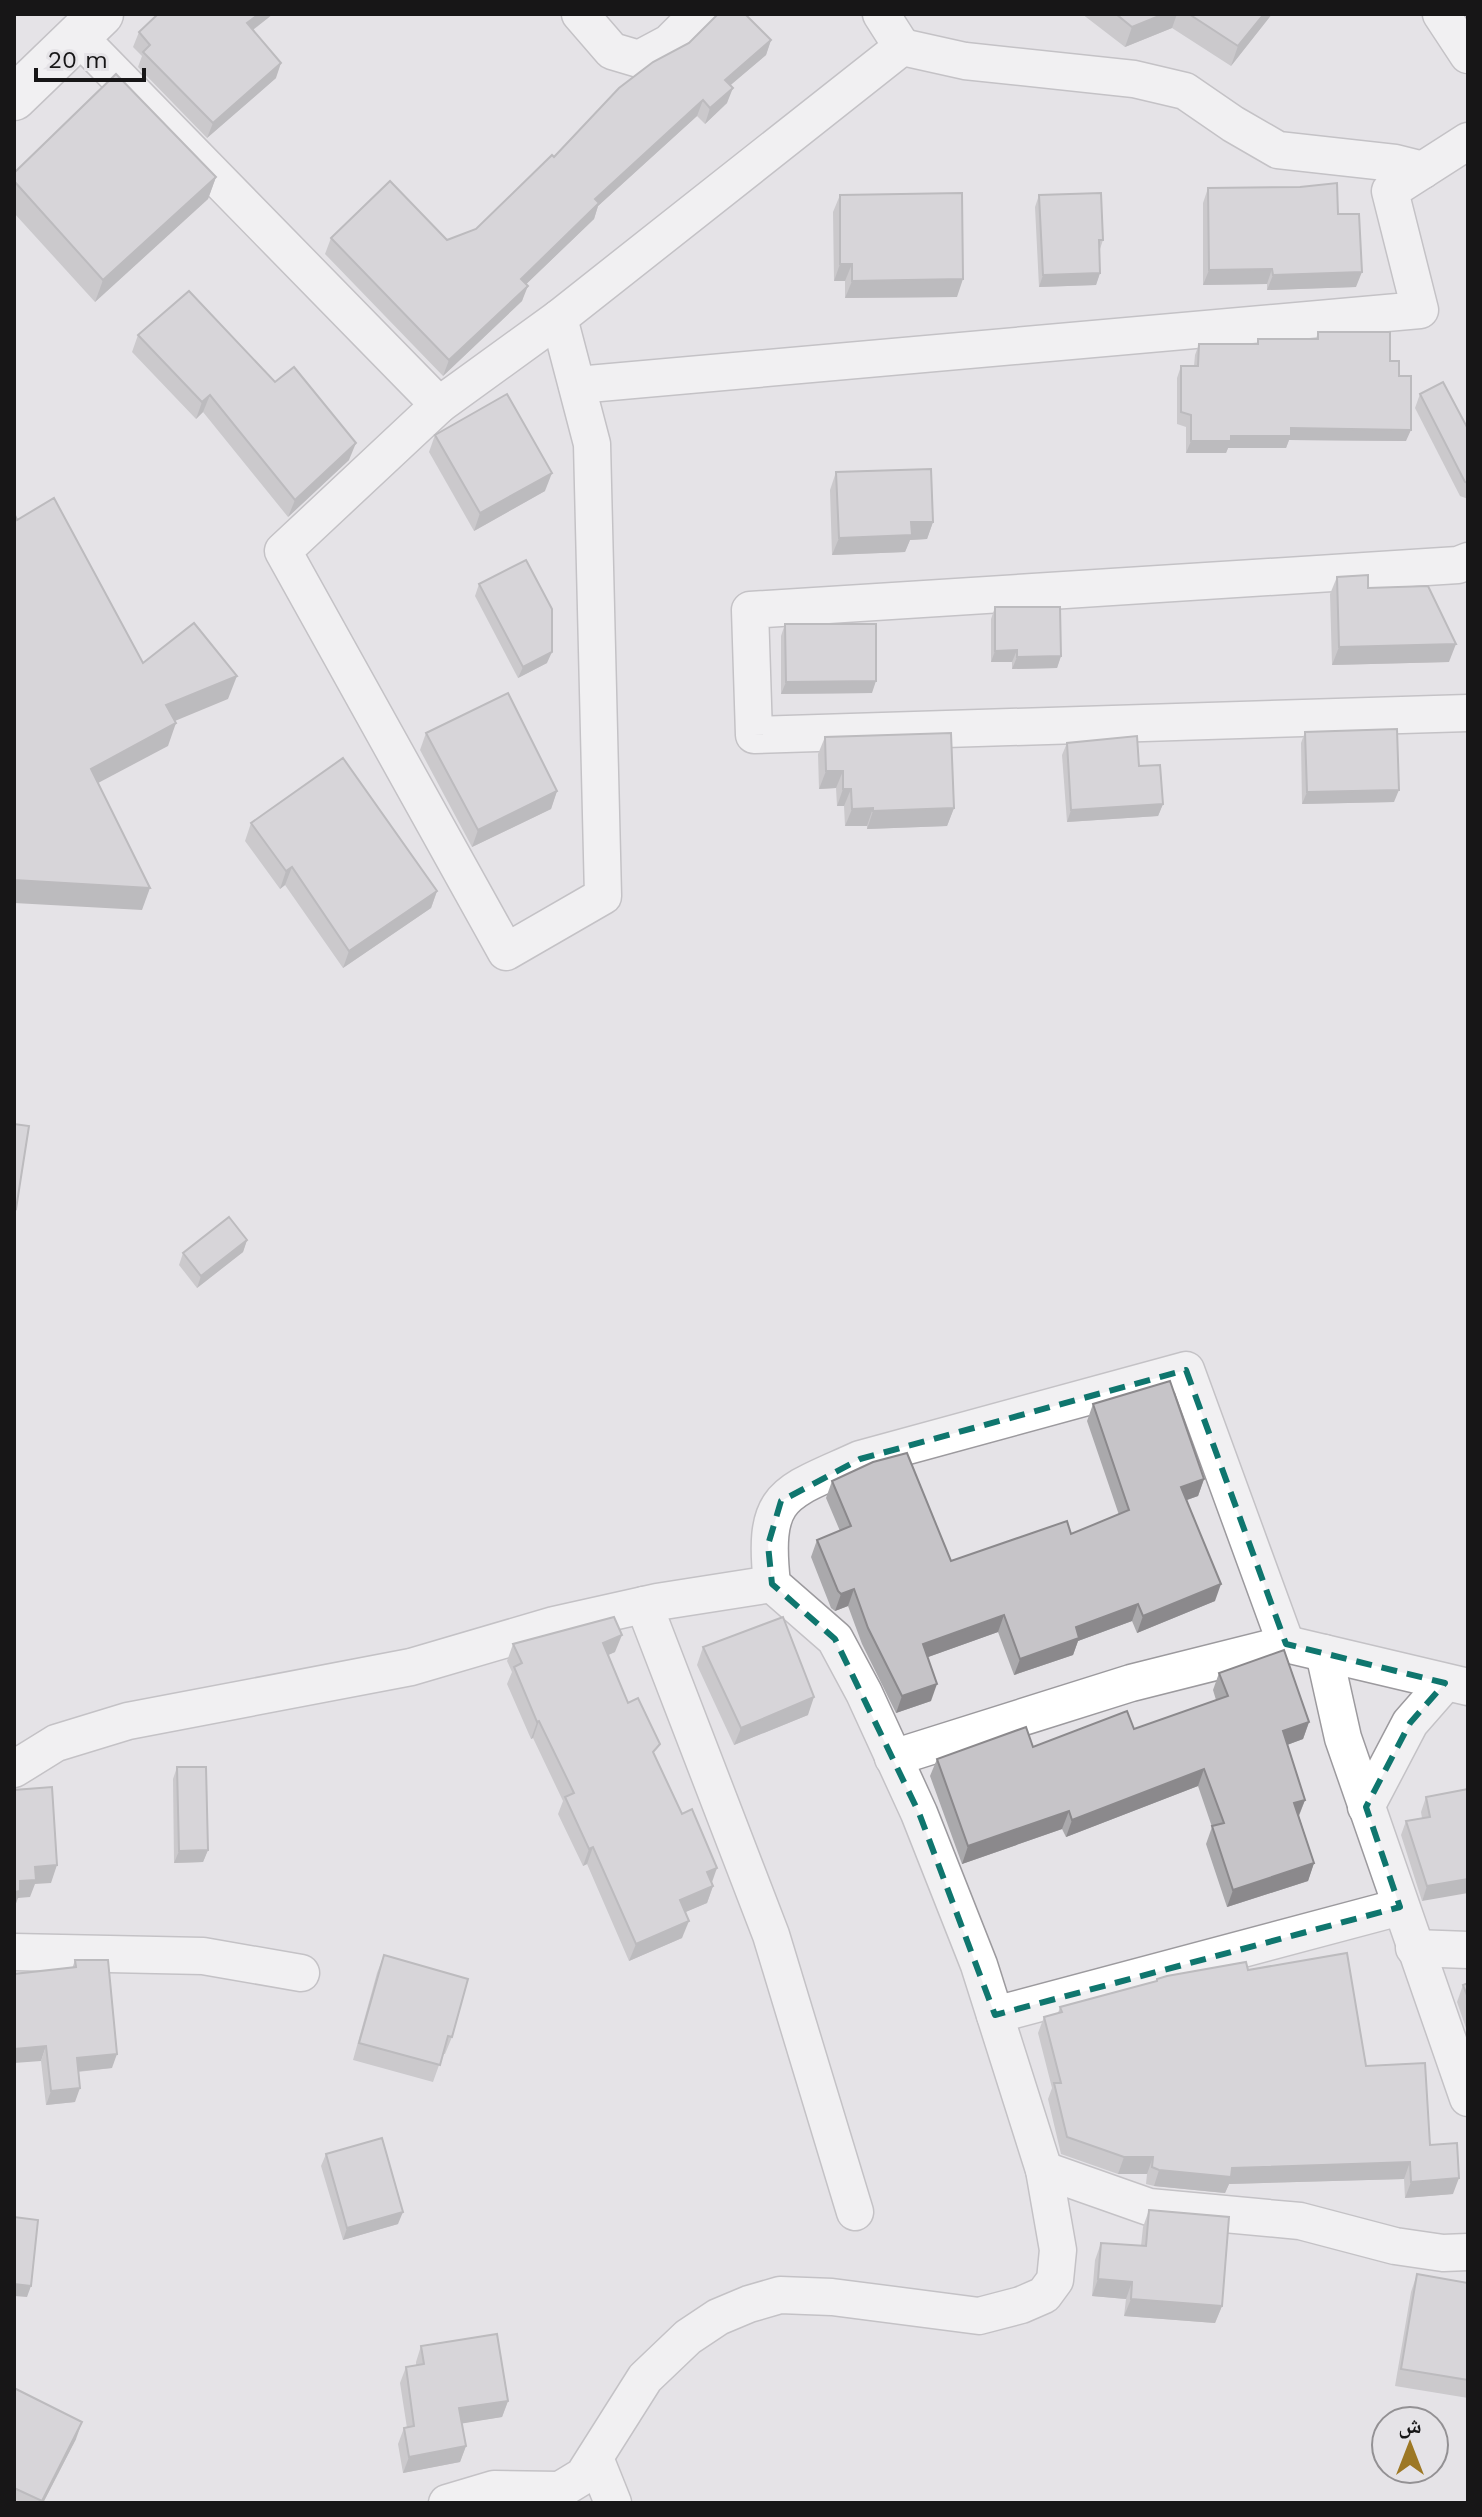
<svg xmlns="http://www.w3.org/2000/svg" width="1482" height="2517" font-family="'Work Sans','Noto Naskh Arabic',sans-serif">
  <style>
    .lines { fill: none; stroke-linecap: round; stroke-linejoin: round }
    .minor-casing { stroke: #9c9a9e; stroke-width: 39 }
    .primary-casing { stroke: #9c9a9e; stroke-width: 47 }
    .minor { stroke: #fff; stroke-width: 36 }
    .primary { stroke: #fff; stroke-width: 44 }
    .wall { fill: #aaa9ac }
    .shaded-wall { fill: #8b898c }
    .building { fill: #c6c4c8; stroke: #8b898c; stroke-width: 2 }
    .marked { fill: none; stroke: #0f766e; stroke-width: 6; stroke-dasharray: 16 10; stroke-linejoin: round }
  </style>
  <rect width="100%" height="100%" fill="#e5e3e7"/>
  <g class="lines">
    <defs>
      <g id="minor">
        <polyline points="580,14 612,51 639,59 669,43 698,14"/>
        <polyline points="1441,14 1468,55"/>
        <polyline points="78,36 439,405 559,318 902,47 881,14"/>
        <polyline points="902,47 965,61 1134,79 1185,91 1233,124 1278,150 1395,163 1423,170"/>
        <polyline points="577,385 1420,310 1390,191 1468,141"/>
        <polyline points="439,405 283,551 506,952 603,896 592,444 559,318"/>
        <polyline points="1468,561 1458,565 750,610 754,735 1468,713"/>
        <polyline points="644,1605 771,1935 855,2212"/>
        <polyline points="1324,1653 1343,1738 1468,2098"/>
        <polyline points="893,1758 1131,1683 1286,1644 1468,1687"/>
        <polyline points="14,1769 56,1743 128,1721 411,1667 554,1625 657,1602 772,1584"/>
        <polyline points="1366,1807 1410,1723 1445,1683"/>
        <polyline points="1414,1948 1468,1950"/>
        <polyline points="14,1952 203,1956 301,1973"/>
        <polyline points="995,2015 1400,1907"/>
        <polyline points="1044,2170 1149,2207 1300,2221 1395,2246 1443,2253 1468,2252"/>
        <polyline points="595,2458 613,2503"/>
        <path d="M447,2503L494,2489L560,2490L583,2476L645,2378L688,2337L718,2317L749,2304L780,2295L832,2297L979,2316L1021,2305L1044,2295L1055,2280L1058,2250L1044,2170L979,1965L919,1813L864,1693L835,1639L772,1584C762,1492 784,1494 860,1459L1186,1370L1286,1644"/>
      </g>
      <polyline id="primary" points="14,98 101,14"/>
    </defs>
    <use href="#minor" class="minor-casing"/>
    <use href="#primary" class="primary-casing"/>
    <use href="#minor" class="minor"/>
    <use href="#primary" class="primary"/>
  </g>
  <g class="wall">
    <polygon points="273,14 253,30 276,78 207,138 138,67 142,56 133,47 139,32"/>
    <polygon points="1082,14 1272,14 1231,66 1172,28 1125,47"/>
    <polygon points="771,40 766,55 730,85 727,103 705,124 697,116 598,206 594,219 526,284 522,301 443,376 325,254 331,238 447,240 476,229 554,157"/>
    <polygon points="14,173 216,177 208,199 95,302 14,213"/>
    <polygon points="1208,188 1338,214 1356,287 1267,290 1267,284 1203,285 1203,203"/>
    <polygon points="840,195 957,297 845,298 845,281 834,281 833,212"/>
    <polygon points="1039,195 1103,240 1100,249 1100,273 1096,285 1039,287 1035,207"/>
    <polygon points="1318,332 1390,361 1399,376 1406,441 1289,440 1286,448 1228,448 1226,453 1186,453 1186,427 1177,424 1177,378 1181,366 1194,366 1195,355 1199,344 1257,344 1258,339 1316,339"/>
    <polygon points="138,335 349,460 288,517 203,412 196,419 132,352"/>
    <polygon points="1420,394 1468,429 1468,499 1460,496 1415,408"/>
    <polygon points="435,435 545,491 474,531 429,452"/>
    <polygon points="836,472 933,522 927,539 910,540 905,552 832,555 830,490"/>
    <polygon points="1337,577 1368,588 1449,662 1332,665 1330,594"/>
    <polygon points="479,584 547,663 518,678 475,596"/>
    <polygon points="995,607 1061,656 1057,668 1012,669 1012,662 991,662 991,619"/>
    <polygon points="785,624 872,693 781,694 781,636"/>
    <polygon points="1305,732 1394,802 1302,804 1301,743"/>
    <polygon points="426,733 557,791 551,809 472,847 420,750"/>
    <polygon points="825,737 954,808 947,826 867,829 867,826 845,826 844,806 837,806 836,788 819,789 818,754"/>
    <polygon points="1067,743 1139,766 1163,804 1158,816 1067,822 1062,755"/>
    <polygon points="251,823 437,891 431,908 343,968 285,885 280,889 245,841"/>
    <polygon points="247,1240 243,1252 197,1288 179,1265 183,1253"/>
    <polygon points="1093,1404 1204,1479 1198,1496 1187,1500 1215,1601 1137,1633 1132,1621 1078,1641 1073,1655 1014,1675 998,1632 928,1657 931,1701 896,1713 862,1644 848,1606 835,1611 831,1608 811,1557 817,1540 840,1531 826,1498 832,1481 951,1561 1071,1534 1119,1515 1087,1421"/>
    <polygon points="513,1644 615,1652 608,1655 628,1703 655,1757 713,1886 707,1903 685,1912 682,1938 629,1961 587,1864 583,1866 558,1814 563,1801 533,1738 531,1739 507,1684 512,1672 507,1661"/>
    <polygon points="703,1647 808,1715 734,1745 697,1665"/>
    <polygon points="1219,1673 1309,1722 1303,1739 1287,1745 1305,1800 1299,1816 1314,1863 1308,1881 1227,1907 1206,1844 1212,1827 1198,1786 1066,1837 1062,1829 962,1864 930,1776 937,1759 1033,1747 1134,1729 1216,1700 1213,1690"/>
    <polygon points="177,1767 208,1850 203,1862 174,1863 173,1779"/>
    <polygon points="1468,1789 1422,1901 1401,1835 1406,1821 1422,1818 1421,1812 1426,1797"/>
    <polygon points="384,1955 452,2037 445,2054 443,2054 433,2082 353,2060 377,1973"/>
    <polygon points="75,1960 112,2068 78,2072 75,2102 46,2105 41,2061"/>
    <polygon points="1248,1970 1366,2066 1430,2145 1453,2194 1405,2198 1404,2179 1229,2184 1225,2193 1154,2186 1146,2184 1147,2174 1118,2174 1061,2154 1048,2099 1052,2088 1038,2033 1044,2017 1058,2013 1060,2007 1156,1981 1157,1979"/>
    <polygon points="1468,1983 1468,2034 1457,2002 1463,1985"/>
    <polygon points="326,2154 398,2224 343,2240 321,2166"/>
    <polygon points="1149,2210 1222,2306 1215,2323 1124,2316 1126,2299 1092,2296 1095,2260 1101,2243 1141,2246 1143,2227"/>
    <polygon points="1417,2274 1468,2283 1468,2398 1395,2386 1411,2292"/>
    <polygon points="421,2346 508,2401 502,2417 462,2423 466,2446 460,2462 403,2473 398,2444 404,2428 407,2428 400,2383 406,2367 416,2365 416,2362"/>
    <polygon points="14,2388 76,2439 43,2503 14,2503"/>
  </g>
  <g class="shaded-wall">
    <polygon points="259,14 273,14 242,38 247,23"/>
    <polygon points="1164,14 1177,14 1172,28 1125,47 1132,27"/>
    <polygon points="1264,14 1272,14 1231,66 1238,46"/>
    <polygon points="771,40 766,55 719,95 725,80"/>
    <polygon points="281,63 276,78 207,138 213,123"/>
    <polygon points="733,88 727,103 705,124 710,108"/>
    <polygon points="703,100 697,116 598,206 594,219 516,294 521,279 595,199"/>
    <polygon points="216,177 208,199 95,302 103,280"/>
    <polygon points="840,264 852,264 845,281 834,281"/>
    <polygon points="1272,269 1267,284 1203,285 1209,270"/>
    <polygon points="1362,272 1356,287 1267,290 1273,275"/>
    <polygon points="1100,273 1096,285 1039,287 1043,275"/>
    <polygon points="963,279 957,297 845,298 852,281"/>
    <polygon points="528,286 522,301 443,376 449,360"/>
    <polygon points="210,395 203,412 196,419 202,402"/>
    <polygon points="1291,428 1411,430 1406,441 1289,440 1286,448 1228,448 1226,453 1186,453 1191,441"/>
    <polygon points="356,443 349,460 288,517 295,500"/>
    <polygon points="552,473 545,491 474,531 480,513"/>
    <polygon points="911,522 933,522 927,539 910,540 905,552 832,555 839,538"/>
    <polygon points="1456,644 1449,662 1332,665 1339,647"/>
    <polygon points="1017,650 1012,662 991,662 995,651"/>
    <polygon points="552,652 547,663 518,678 523,667"/>
    <polygon points="1061,656 1057,668 1012,669 1017,657"/>
    <polygon points="237,676 228,699 158,728 166,705"/>
    <polygon points="876,681 872,693 781,694 786,682"/>
    <polygon points="176,723 168,746 83,791 91,769"/>
    <polygon points="826,771 843,771 836,788 819,789"/>
    <polygon points="843,789 851,789 844,806 837,806"/>
    <polygon points="1399,790 1394,802 1302,804 1307,792"/>
    <polygon points="557,791 551,809 472,847 478,830"/>
    <polygon points="1163,804 1158,816 1067,822 1071,810"/>
    <polygon points="873,808 867,826 845,826 852,809"/>
    <polygon points="954,808 947,826 867,829 873,811"/>
    <polygon points="292,867 285,885 280,889 286,871"/>
    <polygon points="14,880 150,888 142,910 14,903"/>
    <polygon points="437,891 431,908 343,968 349,951"/>
    <polygon points="247,1240 243,1252 197,1288 201,1276"/>
    <polygon points="1204,1479 1198,1496 1175,1504 1181,1487"/>
    <polygon points="1221,1584 1215,1601 1137,1633 1143,1616"/>
    <polygon points="854,1589 848,1606 835,1611 841,1594"/>
    <polygon points="1138,1604 1132,1621 1078,1641 1073,1655 1014,1675 1020,1659 1076,1627"/>
    <polygon points="1004,1615 998,1632 917,1661 923,1644"/>
    <polygon points="622,1635 615,1652 597,1660 603,1643"/>
    <polygon points="937,1684 931,1701 896,1713 902,1696"/>
    <polygon points="814,1697 808,1715 734,1745 741,1728"/>
    <polygon points="539,1721 533,1738 531,1739 537,1722"/>
    <polygon points="1309,1722 1303,1739 1276,1749 1283,1731"/>
    <polygon points="1204,1769 1198,1786 1066,1837 1072,1820"/>
    <polygon points="1305,1800 1298,1817 1294,1803"/>
    <polygon points="1069,1811 1062,1829 962,1864 968,1846"/>
    <polygon points="593,1847 587,1864 583,1866 589,1849"/>
    <polygon points="208,1850 203,1862 174,1863 179,1851"/>
    <polygon points="1314,1863 1308,1881 1227,1907 1233,1890"/>
    <polygon points="57,1865 51,1883 35,1884 30,1897 18,1898 14,1909 14,1892 20,1881 35,1867"/>
    <polygon points="717,1868 711,1885 707,1872"/>
    <polygon points="1468,1879 1468,1893 1422,1901 1427,1886"/>
    <polygon points="713,1886 707,1903 674,1917 680,1900"/>
    <polygon points="689,1921 682,1938 629,1961 636,1944"/>
    <polygon points="46,2046 41,2061 14,2063 14,2049"/>
    <polygon points="117,2054 112,2068 72,2072 77,2058"/>
    <polygon points="80,2088 75,2102 46,2105 51,2091"/>
    <polygon points="1124,2157 1153,2157 1147,2174 1118,2174"/>
    <polygon points="1410,2162 1404,2179 1229,2184 1225,2193 1154,2186 1159,2170"/>
    <polygon points="1459,2178 1453,2194 1405,2198 1411,2182"/>
    <polygon points="403,2212 398,2224 343,2240 347,2228"/>
    <polygon points="1098,2279 1132,2282 1126,2299 1092,2296"/>
    <polygon points="14,2284 31,2286 27,2297 14,2296"/>
    <polygon points="1131,2299 1222,2306 1215,2323 1124,2316"/>
    <polygon points="508,2401 502,2417 453,2425 459,2408"/>
    <polygon points="82,2422 76,2439 43,2503 41,2503"/>
    <polygon points="466,2446 460,2462 403,2473 409,2457"/>
  </g>
  <g class="building">
    <polygon points="158,14 259,14 247,23 281,63 213,123 143,52 150,45 139,32"/>
    <polygon points="718,14 745,14 771,40 725,80 733,88 710,108 703,100 595,199 599,203 521,279 528,286 449,360 331,238 390,181 447,240 476,229 552,155 554,157 619,88 653,62 689,43"/>
    <polygon points="1116,14 1164,14 1132,27"/>
    <polygon points="1189,14 1264,14 1238,46"/>
    <polygon points="116,74 216,177 103,280 14,181 14,173"/>
    <polygon points="1337,183 1338,214 1359,214 1362,272 1273,275 1272,269 1209,270 1208,188 1300,187"/>
    <polygon points="962,193 963,279 852,281 852,264 840,264 840,195"/>
    <polygon points="1101,193 1103,240 1099,240 1100,273 1043,275 1039,195"/>
    <polygon points="189,291 275,382 294,367 356,443 295,500 210,395 202,402 138,335"/>
    <polygon points="1318,332 1390,332 1390,361 1399,361 1399,376 1411,376 1411,430 1291,428 1291,436 1231,436 1231,441 1191,441 1191,415 1181,412 1181,366 1198,366 1199,344 1258,344 1258,339 1318,339"/>
    <polygon points="1443,382 1468,429 1468,483 1465,482 1420,394"/>
    <polygon points="507,394 552,473 480,513 435,435"/>
    <polygon points="931,469 933,522 911,522 912,535 839,538 836,472"/>
    <polygon points="54,498 143,663 194,623 237,676 166,705 176,723 91,769 150,888 14,880 14,513 17,520"/>
    <polygon points="526,560 552,609 552,652 523,667 479,584"/>
    <polygon points="1368,575 1368,588 1428,586 1456,644 1339,647 1337,577"/>
    <polygon points="995,607 1060,607 1061,656 1017,657 1017,650 995,651"/>
    <polygon points="785,624 876,624 876,681 786,682"/>
    <polygon points="508,693 557,791 478,830 426,733"/>
    <polygon points="1397,729 1399,790 1307,792 1305,732"/>
    <polygon points="951,733 954,808 873,811 873,808 852,809 851,789 843,789 843,771 826,771 825,737"/>
    <polygon points="1137,736 1139,766 1160,765 1163,804 1071,810 1067,743"/>
    <polygon points="343,758 437,891 349,951 292,867 286,871 251,823"/>
    <polygon points="14,1124 29,1126 16,1209 14,1208"/>
    <polygon points="229,1217 247,1240 201,1276 183,1253"/>
    <polygon points="1170,1381 1204,1479 1181,1487 1221,1584 1143,1616 1138,1604 1076,1627 1079,1638 1020,1659 1004,1615 923,1644 937,1684 902,1696 868,1628 854,1589 841,1594 838,1591 817,1540 851,1526 832,1481 873,1462 907,1453 951,1561 1067,1521 1071,1534 1129,1510 1093,1404"/>
    <polygon points="614,1617 622,1635 603,1643 628,1703 638,1698 660,1744 653,1752 682,1814 692,1809 717,1868 707,1872 713,1886 680,1900 689,1921 636,1944 593,1847 589,1849 565,1797 574,1793 539,1721 537,1722 514,1667 522,1663 513,1644"/>
    <polygon points="783,1617 814,1697 741,1728 703,1647"/>
    <polygon points="1284,1650 1309,1722 1283,1731 1305,1800 1294,1803 1314,1863 1233,1890 1212,1826 1224,1823 1204,1769 1072,1820 1069,1811 968,1846 937,1759 1026,1727 1033,1747 1127,1711 1134,1729 1228,1696 1219,1673"/>
    <polygon points="177,1767 206,1767 208,1850 179,1851"/>
    <polygon points="52,1787 57,1865 35,1867 36,1880 20,1881 20,1891 14,1892 14,1790"/>
    <polygon points="1468,1789 1468,1879 1427,1886 1406,1821 1430,1817 1426,1797"/>
    <polygon points="1347,1953 1366,2066 1425,2063 1430,2145 1457,2143 1459,2178 1411,2182 1410,2162 1232,2168 1231,2177 1159,2170 1152,2167 1153,2157 1124,2157 1067,2137 1054,2083 1061,2083 1044,2017 1062,2012 1060,2007 1157,1981 1157,1979 1167,1976 1246,1962 1248,1970"/>
    <polygon points="384,1955 468,1979 452,2037 448,2036 440,2065 359,2043"/>
    <polygon points="75,1960 108,1960 117,2054 77,2058 80,2088 51,2091 46,2046 14,2049 14,1974 76,1967"/>
    <polygon points="1468,1983 1468,1998 1463,1985"/>
    <polygon points="382,2138 403,2212 347,2228 326,2154"/>
    <polygon points="1149,2210 1229,2217 1222,2306 1131,2299 1132,2282 1098,2279 1101,2243 1146,2246"/>
    <polygon points="14,2217 38,2220 31,2286 14,2284"/>
    <polygon points="1417,2274 1468,2283 1468,2380 1401,2369"/>
    <polygon points="497,2334 508,2401 459,2408 466,2446 409,2457 404,2428 414,2426 406,2367 424,2364 421,2346"/>
    <polygon points="14,2388 82,2422 42,2501 14,2488"/>
  </g>
  <path d="M0 0H1482V2517H0ZM1186,1370L1286,1644L1445,1683L1410,1723L1366,1807L1400,1907L995,2015L919,1813L835,1639L772,1584L768,1545L781,1501L860,1459Z" fill="#e5e3e7" fill-opacity=".55" fill-rule="evenodd"/>
  <path class="marked" d="M1186,1370L1286,1644L1445,1683L1410,1723L1366,1807L1400,1907L995,2015L919,1813L835,1639L772,1584L768,1545L781,1501L860,1459Z"/>
  <rect width="1482" height="2517" fill="none" stroke="#171617" stroke-width="32"/>
  <g transform="translate(1410 2445)"><circle r="38" fill="#e5e3e7" stroke="#939194" stroke-width="2"/>
  <path d="M0-6L14 30L0 20L-14 30Z" fill="#9d7824"/>
  <text y="-12" font-size="22" font-weight="bold" text-anchor="middle" fill="#171617">ش</text>
  </g>
  <path d="M36 68v12h108v-12" fill="none" stroke="#171617" stroke-width="4"/>
  <text x="48" y="68" font-size="24" fill="#171617" stroke="#e5e3e7" stroke-width="6" paint-order="stroke">20 m</text>
</svg>
